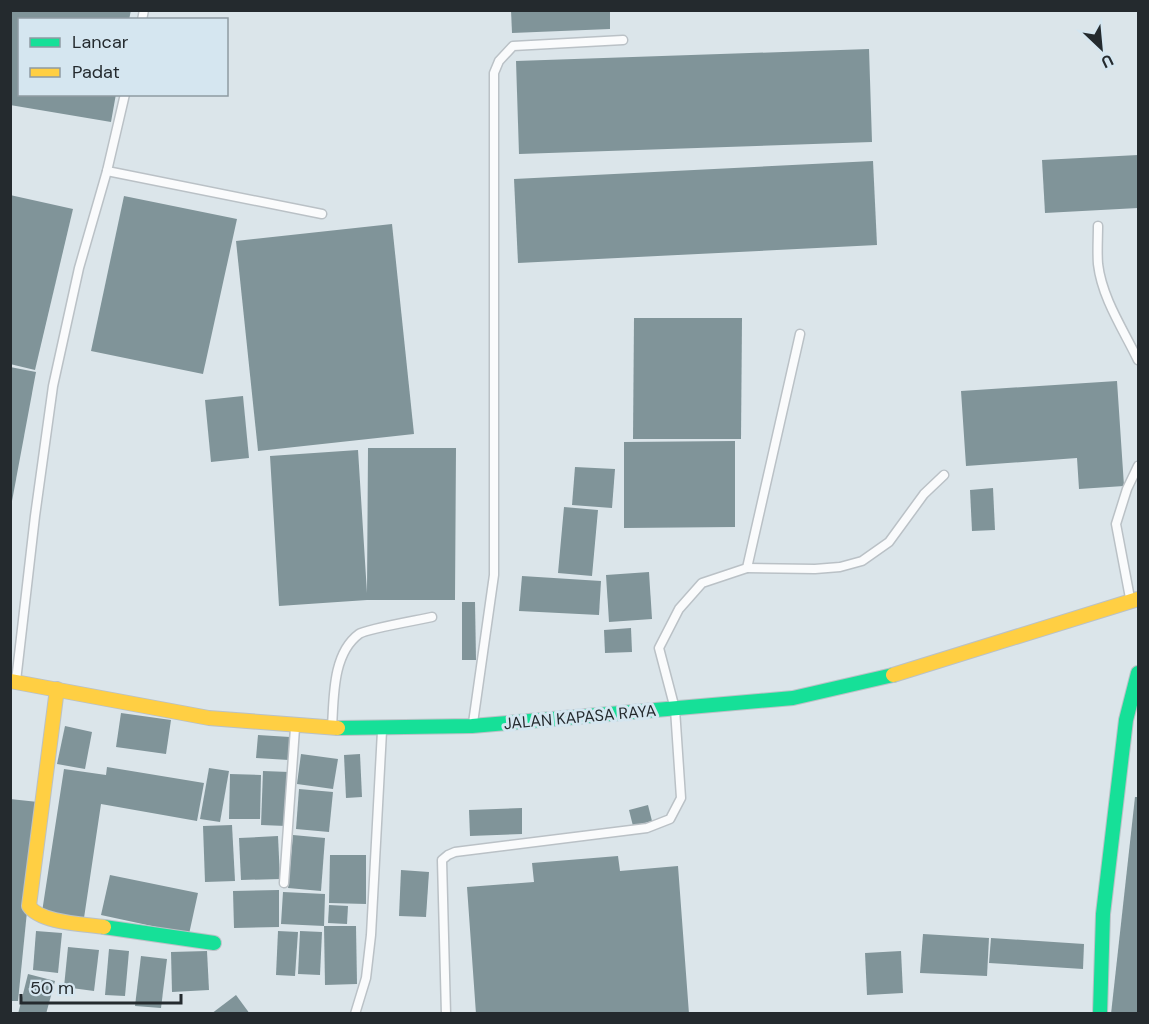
<svg xmlns="http://www.w3.org/2000/svg" width="1149" height="1024" font-family="'DM Sans',sans-serif">
  <style>
    .building { fill: #809499 }
    .lines { fill: none; stroke-linecap: round; stroke-linejoin: round }
    .lane-casing { stroke: #bac1c6; stroke-width: 11 }
    .fast-casing { stroke: #bac1c6; stroke-width: 16 }
    .slow-casing { stroke: #bac1c6; stroke-width: 16 }
    .lane { stroke: #fafbfc; stroke-width: 8 }
    .fast { stroke: #16e098; stroke-width: 14 }
    .slow { stroke: #ffcf43; stroke-width: 14 }
    .labels { text-anchor: middle; dominant-baseline: central; stroke-width: 6; stroke-linejoin: round; paint-order: stroke }
    .street-label { font-size: 16px; fill: #242a2e; stroke: #d5e6f0 }
  </style>
  <rect width="100%" height="100%" fill="#dbe5ea"/>
  <g class="building">
    <polygon points="10,10 131,10 129,20 20,20 20,94 116,94 111,122 10,105"/>
    <polygon points="511,10 610,10 610,29 512,33"/>
    <polygon points="869,49 872,142 519,154 516,61"/>
    <polygon points="1138,155 1138,208 1045,213 1042,160"/>
    <polygon points="873,161 877,245 518,263 514,179"/>
    <polygon points="10,195 73,209 35,370 10,364"/>
    <polygon points="124,196 237,219 203,374 91,351"/>
    <polygon points="392,224 414,434 258,451 236,241"/>
    <polygon points="634,318 742,318 741,439 633,439"/>
    <polygon points="10,367 36,372 12,501 10,501"/>
    <polygon points="1117,381 1124,486 1079,489 1077,458 966,466 961,391"/>
    <polygon points="243,396 249,458 211,462 205,400"/>
    <polygon points="735,441 735,527 624,528 624,442"/>
    <polygon points="368,448 456,448 455,600 367,600 279,606 270,456 358,450 367,593"/>
    <polygon points="575,467 615,469 612,508 572,505"/>
    <polygon points="993,488 995,530 972,531 970,490"/>
    <polygon points="564,507 598,510 592,576 558,573"/>
    <polygon points="649,572 652,619 609,622 606,575"/>
    <polygon points="522,576 601,581 599,615 519,611"/>
    <polygon points="462,602 475,602 476,660 462,660"/>
    <polygon points="631,628 632,652 605,653 604,630"/>
    <polygon points="121,713 171,720 166,754 116,747"/>
    <polygon points="65,726 92,732 85,769 57,764"/>
    <polygon points="258,735 290,737 289,760 256,758"/>
    <polygon points="301,754 338,759 333,789 297,784"/>
    <polygon points="360,754 362,797 346,798 344,755"/>
    <polygon points="107,767 204,783 197,821 101,804 84,918 42,912 64,769 106,775"/>
    <polygon points="209,768 229,771 220,822 200,819"/>
    <polygon points="263,771 289,772 286,826 261,825"/>
    <polygon points="230,774 261,775 260,819 229,819"/>
    <polygon points="299,789 333,792 329,832 296,829"/>
    <polygon points="1135,797 1138,797 1138,1014 1111,1014"/>
    <polygon points="10,799 38,802 18,1001 10,1001"/>
    <polygon points="648,805 652,821 633,826 629,810"/>
    <polygon points="522,808 522,834 470,836 469,810"/>
    <polygon points="232,825 235,881 205,882 203,826"/>
    <polygon points="293,835 325,838 321,891 288,888"/>
    <polygon points="278,836 280,879 241,880 239,838"/>
    <polygon points="330,855 366,855 366,904 329,903"/>
    <polygon points="618,856 620,871 678,866 689,1014 476,1014 467,887 534,882 532,863"/>
    <polygon points="401,870 429,872 426,917 399,916"/>
    <polygon points="110,875 198,893 189,934 101,915"/>
    <polygon points="279,890 279,927 234,928 233,891"/>
    <polygon points="283,892 325,894 324,926 281,924"/>
    <polygon points="329,905 348,906 347,924 328,923"/>
    <polygon points="324,926 356,926 357,984 325,985"/>
    <polygon points="36,931 62,933 58,973 33,970"/>
    <polygon points="278,931 298,932 295,976 276,975"/>
    <polygon points="300,931 322,932 320,975 298,974"/>
    <polygon points="923,934 989,938 987,976 920,973"/>
    <polygon points="991,938 1084,944 1083,969 989,963"/>
    <polygon points="68,947 99,950 94,991 64,987"/>
    <polygon points="109,949 129,951 125,996 105,995"/>
    <polygon points="207,951 209,990 172,992 171,952"/>
    <polygon points="901,951 903,993 867,995 865,953"/>
    <polygon points="141,956 167,959 161,1008 135,1006"/>
    <polygon points="28,974 55,981 46,1014 18,1014"/>
    <polygon points="236,995 250,1014 211,1014"/>
  </g>
  <g class="lines">
    <defs>
      <g id="lane">
        <polyline points="142,20 144,10"/>
        <polyline points="107,171 322,214"/>
        <path d="M1098,226C1098,238 1097,251 1098,264C1102,298 1123,329 1138,360"/>
        <polyline points="747,568 815,569 840,567 862,561 889,542 924,494 944,475"/>
        <polyline points="1130,598 1116,524 1127,489 1138,466"/>
        <polyline points="16,681 35,516 53,386 79,268 107,171 125,94"/>
        <polyline points="473,723 494,575 494,73 499,61 513,46 623,40"/>
        <path d="M332,727C334,698 332,654 359,634C366,629 419,620 432,617"/>
        <polyline points="284,883 295,728"/>
        <polyline points="355,1014 366,978 371,935 382,731"/>
        <polyline points="446,1014 442,860 448,855 455,852 647,828 670,819 681,798 675,709 659,648 679,609 702,583 747,568 800,334"/>
      </g>
      <g id="fast">
        <polyline points="338,728 472,726 793,698 893,675"/>
        <polyline points="104,927 214,943"/>
        <polyline points="1100,1014 1103,914 1126,720 1138,673"/>
      </g>
      <g id="slow">
        <polyline points="893,675 1138,599"/>
        <polyline points="10,681 209,718 338,728"/>
        <path d="M57,689L29,906C40,923 84,924 104,927"/>
      </g>
    </defs>
    <use href="#lane" class="lane-casing"/>
    <use href="#fast" class="fast-casing"/>
    <use href="#slow" class="slow-casing"/>
    <use href="#lane" class="lane"/>
    <use href="#fast" class="fast"/>
    <use href="#slow" class="slow"/>
  </g>
  <g class="labels">
    <g class="street-label">
      <text transform="translate(580 717) rotate(-5)">JALAN KAPASA RAYA</text>
    </g>
  </g>
  <rect width="1149" height="1024" fill="none" stroke="#242a2e" stroke-width="24"/>
  <rect x="18" y="18" width="210" height="78" fill="#d5e6f0" stroke="#8e9ba2" stroke-width="1.5"/>
  <rect x="30" y="38" width="30" height="9" fill="#16e098" stroke="#8e9ba2" stroke-width="1.5"/>
  <text x="72" y="48" font-size="18" fill="#242a2e">Lancar</text>
  <rect x="30" y="68" width="30" height="9" fill="#ffcf43" stroke="#8e9ba2" stroke-width="1.5"/>
  <text x="72" y="78" font-size="18" fill="#242a2e">Padat</text>
  <g transform="translate(1101 48) rotate(154)" stroke="#d5e6f0" stroke-width="4.5" paint-order="stroke">
  <path d="M0-4.5L10 22L0 15L-10 22Z" fill="#242a2e"/>
  <text y="-9" font-size="16" font-weight="bold" text-anchor="middle" fill="#242a2e">U</text>
  </g>
  <path d="M21 994v9h160v-9" fill="none" stroke="#242a2e" stroke-width="3"/>
  <text x="30" y="994" font-size="18" fill="#242a2e" stroke="#d5e6f0" stroke-width="4.5" paint-order="stroke">50 m</text>
</svg>
